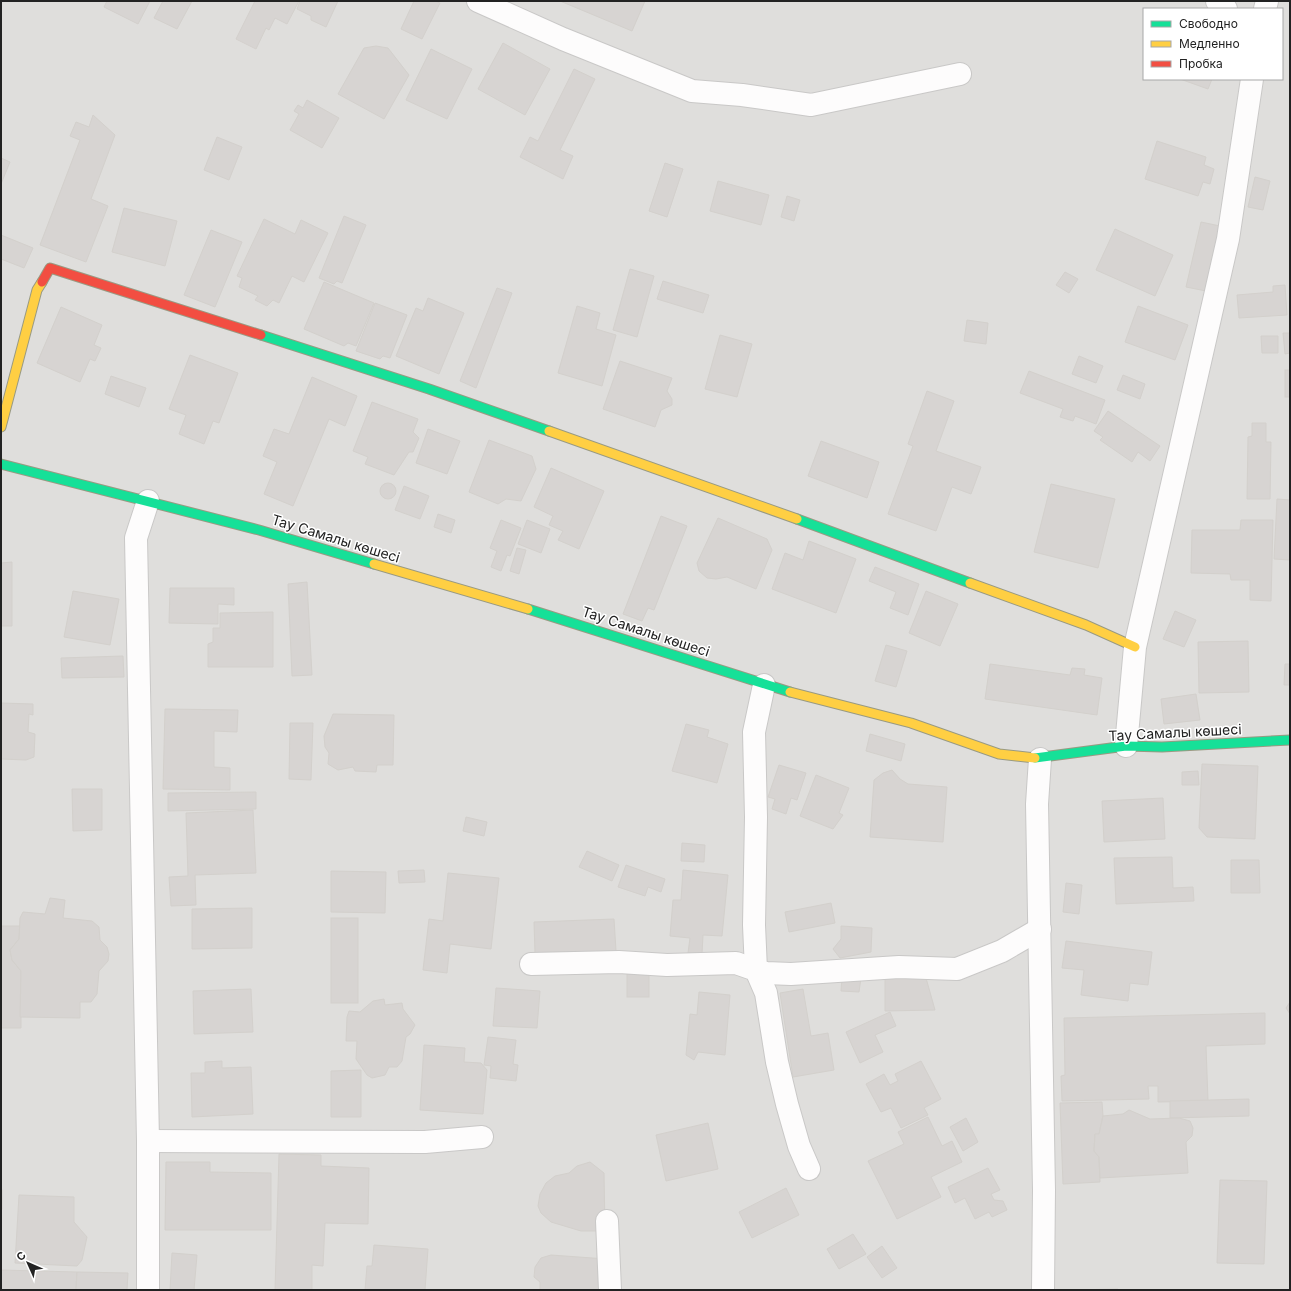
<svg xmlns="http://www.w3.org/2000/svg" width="1291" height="1291" font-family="Inter,sans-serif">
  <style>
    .residential { fill: #dfdedc; fill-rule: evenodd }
    .building { fill: #d7d4d2; stroke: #d3d0cc }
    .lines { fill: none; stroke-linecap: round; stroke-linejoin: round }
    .street-casing { stroke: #c9c8c7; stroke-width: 24 }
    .fast-casing { stroke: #999a82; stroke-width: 11 }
    .slow-casing { stroke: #999a82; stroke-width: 11 }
    .jam-casing { stroke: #999a82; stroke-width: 11 }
    .street { stroke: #fdfcfc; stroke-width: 22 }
    .fast { stroke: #16e098; stroke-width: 9 }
    .slow { stroke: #ffcf43; stroke-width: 9 }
    .jam { stroke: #f24e42; stroke-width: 9 }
    .labels { text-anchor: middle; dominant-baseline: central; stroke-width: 3; stroke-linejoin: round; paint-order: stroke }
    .street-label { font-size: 14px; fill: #222; stroke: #fff }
  </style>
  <rect width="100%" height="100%" fill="#f0eeeb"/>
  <path class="residential" d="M1,1H1290V1290H1ZM1144,9H1282V79H1144Z"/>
  <g class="building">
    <polygon points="107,1 150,1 138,24 104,7"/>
    <polygon points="163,1 192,1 177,29 154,18"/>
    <polygon points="255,1 299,1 287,24 275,18 269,30 266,28 256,49 236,39"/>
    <polygon points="300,1 338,1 326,27 311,20 311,16 297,9"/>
    <polygon points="414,1 435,1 440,3 422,39 401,29"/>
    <polygon points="560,1 645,1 632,31"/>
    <polygon points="503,43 550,69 525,115 478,89"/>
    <polygon points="376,46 388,48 409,75 384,119 338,94 364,48"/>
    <polygon points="431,49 472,69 447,119 406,100"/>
    <polygon points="574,69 595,79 560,150 573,156 563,179 520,157 530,137 538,141"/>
    <polygon points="1180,79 1212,79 1208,89"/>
    <polygon points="307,100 339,118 322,148 290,130 299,114 294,111 298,105 303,108"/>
    <polygon points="93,115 115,135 91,199 108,206 86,262 40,245 80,140 70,136 76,122 89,127"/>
    <polygon points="217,137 242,147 229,180 204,170"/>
    <polygon points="1157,141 1206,157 1204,165 1214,169 1210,184 1203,182 1198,196 1145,179"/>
    <polygon points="1,158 10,162 1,184"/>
    <polygon points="665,163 683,169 667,217 649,211"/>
    <polygon points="1255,177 1270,181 1263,210 1248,207"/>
    <polygon points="718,181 769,195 761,225 710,211"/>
    <polygon points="787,196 800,200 794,221 781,217"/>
    <polygon points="124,208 177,221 165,266 112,252"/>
    <polygon points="344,216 366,225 342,283 337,281 334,284 319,278"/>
    <polygon points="264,219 295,234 301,220 328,233 304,282 292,276 279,303 273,300 267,306 255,300 258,296 239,287 242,278 237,276"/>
    <polygon points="1201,222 1220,226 1206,291 1186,287"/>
    <polygon points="1115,229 1173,255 1155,296 1096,270"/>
    <polygon points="211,230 242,242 215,307 184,295"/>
    <polygon points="1,235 33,248 24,268 1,259"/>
    <polygon points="630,269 654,276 637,337 613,330"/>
    <polygon points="1065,272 1078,279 1069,293 1056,285"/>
    <polygon points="663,281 709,295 703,313 657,299"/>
    <polygon points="324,282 374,303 356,346 348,343 344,346 304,329"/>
    <polygon points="1285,285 1287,315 1239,318 1237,295 1273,292 1273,286"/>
    <polygon points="497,288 512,293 476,388 460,381"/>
    <polygon points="428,298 464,313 439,374 396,356 416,308 423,311"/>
    <polygon points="375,303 407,315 390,358 383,356 380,359 356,351"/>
    <polygon points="577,306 600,313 596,329 616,335 602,386 558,373"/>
    <polygon points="1138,306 1188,325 1175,360 1125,342"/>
    <polygon points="61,307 102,325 94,345 101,348 95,361 90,359 80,382 37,363"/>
    <polygon points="967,320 988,323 986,344 964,341"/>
    <polygon points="1283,333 1290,333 1290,353 1285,354"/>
    <polygon points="720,335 752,344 737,397 705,389"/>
    <polygon points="1261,336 1278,336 1278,353 1262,353"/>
    <polygon points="190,355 238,373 219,423 213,421 204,444 179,434 186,415 169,409"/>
    <polygon points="1079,356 1103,366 1096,383 1072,374"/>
    <polygon points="620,361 672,378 667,391 672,399 672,405 661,410 655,427 603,409"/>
    <rect x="1285" y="370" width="5" height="27"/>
    <polygon points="1029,371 1105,400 1096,424 1075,416 1073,421 1060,417 1063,409 1020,393"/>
    <polygon points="1123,375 1145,384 1140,399 1117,390"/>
    <polygon points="111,376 146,388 139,407 105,394"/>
    <polygon points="312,377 357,396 345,426 329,419 293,506 264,494 277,462 263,456 274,429 289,434"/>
    <polygon points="927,391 954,401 936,451 981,467 971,494 952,487 936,531 888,514 913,446 908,444"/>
    <polygon points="372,402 418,419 413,432 419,438 413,452 409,452 394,475 365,464 368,457 353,451"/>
    <polygon points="1108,411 1160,446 1150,461 1138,452 1132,462 1100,440 1103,437 1094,431"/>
    <polygon points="1252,423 1266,423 1266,442 1271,442 1270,499 1247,499 1248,437 1252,436"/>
    <polygon points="428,429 460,441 447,474 416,463"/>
    <polygon points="489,440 532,456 536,469 521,501 506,499 498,504 469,492"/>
    <polygon points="821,441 879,462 867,498 808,476"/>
    <polygon points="551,468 604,491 579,549 558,540 563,531 549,525 553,516 534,507"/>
    <circle cx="388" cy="491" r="8"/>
    <polygon points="1051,484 1115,499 1098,568 1034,552"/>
    <polygon points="404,486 429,496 420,519 395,510"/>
    <polygon points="1277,499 1290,500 1290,560 1274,559"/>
    <polygon points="438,514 455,520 451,533 434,527"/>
    <polygon points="661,516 687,526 654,610 648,608 642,621 623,614"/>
    <polygon points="718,518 767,539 772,550 756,589 727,577 716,579 707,578 699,571 697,563"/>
    <polygon points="501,520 521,528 510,556 507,555 501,571 491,567 497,551 490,548"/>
    <polygon points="527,520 550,529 541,553 518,544"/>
    <polygon points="1241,520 1273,520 1271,601 1250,600 1250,580 1231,580 1230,574 1191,573 1192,530 1240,530"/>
    <polygon points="809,541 856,559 836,613 772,589 785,553 803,560"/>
    <polygon points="517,548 526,550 519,574 510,571"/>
    <polygon points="12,562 12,626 1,626 1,563"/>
    <polygon points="875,567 919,584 908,615 890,608 896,592 869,581"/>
    <polygon points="307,582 312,675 292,676 288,584"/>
    <polygon points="170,588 234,588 234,605 218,604 218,624 169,623"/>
    <polygon points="73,591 119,599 110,645 64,637"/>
    <polygon points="926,591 958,604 940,646 909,633"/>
    <polygon points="1175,611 1196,620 1184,647 1163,639"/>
    <polygon points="273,612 273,667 208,667 208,644 213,642 213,628 220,628 220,613"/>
    <polygon points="1248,641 1249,692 1199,693 1198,642"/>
    <polygon points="886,645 907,651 896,687 875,681"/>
    <polygon points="123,656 124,677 62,678 61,658"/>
    <polygon points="990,664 1070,675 1072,668 1085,669 1084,675 1102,678 1097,715 985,699"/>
    <polygon points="1285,664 1290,664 1290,685 1284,685"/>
    <polygon points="1196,694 1200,720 1164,724 1161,699"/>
    <polygon points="1,703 33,704 33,715 29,714 28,732 35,734 34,757 26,760 1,759"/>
    <polygon points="165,709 238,710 237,732 214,731 214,767 230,768 230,790 163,789"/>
    <polygon points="333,714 394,715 393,765 377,765 376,772 355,771 353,767 338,770 328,764 329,753 325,747 324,736"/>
    <polygon points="290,723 313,723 311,780 289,779"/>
    <polygon points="686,724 709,730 707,737 728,744 717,783 672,771"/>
    <polygon points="870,734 905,744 901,761 866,751"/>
    <polygon points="1202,764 1258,766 1255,839 1207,837 1199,828"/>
    <polygon points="779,765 806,773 797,800 791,798 786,814 772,809 775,799 768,797"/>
    <polygon points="892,770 900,779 908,784 947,787 943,842 870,837 874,780 883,773"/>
    <polygon points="1198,771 1199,785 1182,785 1182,772"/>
    <polygon points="816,775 849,788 839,813 843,815 833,829 800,816"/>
    <polygon points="72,789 102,789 102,830 73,831"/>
    <polygon points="256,792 256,809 168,811 168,793"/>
    <polygon points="1163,798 1165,839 1104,842 1102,801"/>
    <polygon points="253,810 256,873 195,875 196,905 171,906 169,877 188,876 186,813"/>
    <polygon points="466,817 487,822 484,836 463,831"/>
    <polygon points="682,843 705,845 704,862 681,861"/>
    <polygon points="587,851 619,865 612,881 579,867"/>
    <polygon points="1172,857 1173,888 1193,887 1194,901 1116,904 1114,858"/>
    <polygon points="1231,860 1259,860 1260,893 1231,893"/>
    <polygon points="626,865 665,879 661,892 648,887 645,896 618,887"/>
    <polygon points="424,870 425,882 399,883 398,871"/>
    <polygon points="683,870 728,875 722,936 703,935 702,954 688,953 690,938 670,936 673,900 681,900"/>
    <polygon points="331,871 386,872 385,913 331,912"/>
    <polygon points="448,873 499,878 491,949 450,944 447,973 423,970 429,919 443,921"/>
    <polygon points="1,882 1,926 20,926 19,939 10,950 12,960 21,971 21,1028 1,1028"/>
    <polygon points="1066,883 1082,885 1079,914 1063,912"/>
    <polygon points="50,898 65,900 63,918 92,921 99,927 100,940 107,947 109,954 108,961 99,971 97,994 91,1002 80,1002 80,1018 20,1017 21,971 12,960 10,950 19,939 20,918 23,912 45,914"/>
    <polygon points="831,903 835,923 789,932 785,912"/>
    <polygon points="252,908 252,948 192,949 192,909"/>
    <rect x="331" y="918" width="27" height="85"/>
    <polygon points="614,919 616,951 535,953 534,922"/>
    <polygon points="841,926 872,928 871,952 840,958 833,949 841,939"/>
    <polygon points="1066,941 1152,952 1148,985 1130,983 1128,1001 1081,995 1084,970 1062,968"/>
    <rect x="627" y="973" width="22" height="24"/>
    <polygon points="842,977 861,978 859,992 841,991"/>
    <polygon points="885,978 926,978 935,1010 885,1011"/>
    <polygon points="496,988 540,991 537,1028 493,1026"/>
    <polygon points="251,989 253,1032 194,1034 193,991"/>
    <polygon points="803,989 811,1036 828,1033 834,1070 793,1077 780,993"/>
    <polygon points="699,992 730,995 725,1055 698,1052 694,1060 686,1055 690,1014 697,1015"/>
    <polygon points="384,999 385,1005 402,1003 403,1009 415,1025 410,1034 406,1037 402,1061 397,1067 389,1067 385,1075 372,1078 367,1075 356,1059 357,1041 346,1041 347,1017 349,1011 360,1012 373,1001"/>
    <polygon points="1290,1002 1290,1014 1286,1008"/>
    <polygon points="890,1012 896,1026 875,1035 883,1052 860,1063 846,1032"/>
    <polygon points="1265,1013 1265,1044 1206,1046 1208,1101 1158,1102 1158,1086 1148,1086 1149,1099 1062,1101 1061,1076 1065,1075 1064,1018"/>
    <polygon points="488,1037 516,1040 513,1064 518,1065 516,1081 490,1078 491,1066 484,1065"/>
    <polygon points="424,1045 465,1048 464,1062 481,1063 487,1070 483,1114 420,1110"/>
    <polygon points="222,1061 222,1068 251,1067 253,1114 192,1117 191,1073 205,1073 205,1062"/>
    <polygon points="921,1061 941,1099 924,1108 928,1115 901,1128 891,1108 881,1112 866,1084 884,1074 890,1085 898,1081 895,1074"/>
    <polygon points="361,1070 361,1117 331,1117 331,1071"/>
    <polygon points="1249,1099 1249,1116 1170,1118 1170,1101"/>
    <polygon points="1102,1102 1103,1116 1099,1134 1095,1134 1094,1151 1099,1157 1100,1182 1063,1184 1060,1103"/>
    <polygon points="1129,1110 1150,1119 1179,1118 1190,1121 1193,1128 1192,1136 1186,1142 1188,1173 1100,1178 1099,1157 1094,1151 1095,1134 1099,1134 1103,1116 1123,1114"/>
    <polygon points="928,1117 942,1146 952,1141 962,1162 931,1177 941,1197 897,1219 868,1161 904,1144 898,1132"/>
    <polygon points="966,1118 978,1142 963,1151 950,1127"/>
    <polygon points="708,1123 718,1169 666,1181 656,1135"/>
    <polygon points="279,1154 321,1155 321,1166 369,1168 368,1224 325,1223 323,1266 312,1265 312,1290 275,1290"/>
    <polygon points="166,1162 210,1162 210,1172 271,1173 271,1230 165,1230"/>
    <polygon points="590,1162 604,1173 605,1231 581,1231 551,1222 541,1213 538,1206 540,1194 546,1183 555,1176 569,1173 577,1166"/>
    <polygon points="988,1168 1000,1190 991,1194 994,1200 1003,1201 1007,1210 992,1217 989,1212 975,1219 965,1198 955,1203 948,1187"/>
    <polygon points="1220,1180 1267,1181 1264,1264 1217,1263"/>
    <polygon points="786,1188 799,1215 752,1238 739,1212"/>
    <rect x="1" y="1190" width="1" height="19"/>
    <polygon points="19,1195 74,1197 74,1222 87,1237 82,1260 77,1266 15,1263"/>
    <polygon points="853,1234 866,1254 839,1269 827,1249"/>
    <polygon points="374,1245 428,1249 425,1290 365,1290 367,1266 372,1266"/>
    <polygon points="882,1246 897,1268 882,1278 867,1257"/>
    <polygon points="172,1253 197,1255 194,1290 170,1290"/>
    <polygon points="551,1255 606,1259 604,1290 540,1290 540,1282 534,1277 535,1267 541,1258"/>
    <polygon points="1,1270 77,1272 76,1290 1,1290"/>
    <polygon points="77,1272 128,1273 127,1290 76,1290"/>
    <polygon points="1118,1289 1118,1290 1073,1290"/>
  </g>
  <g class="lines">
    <defs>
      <g id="street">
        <polyline points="478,1 563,39 692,91 742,95 811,105 960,74"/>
        <polyline points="1217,1 1226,9"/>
        <polyline points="1265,9 1267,1"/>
        <polyline points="148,501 136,538 148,1141 148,1290"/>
        <polyline points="764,685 754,732 756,817 754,925 756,970 766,973 791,974 899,967 957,969 1002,951 1040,929"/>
        <polyline points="1126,746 1135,647 1228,239 1252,79"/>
        <polyline points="1040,759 1037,804 1044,1190 1043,1290"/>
        <polyline points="531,964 619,962 667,965 736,963 756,970 766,993 777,1062 787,1104 799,1146 809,1169"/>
        <polyline points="148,1141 425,1142 482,1137"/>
        <polyline points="607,1221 610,1290"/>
      </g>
      <g id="fast">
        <polyline points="261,335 429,389 549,431"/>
        <polyline points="1,464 259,530 374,564"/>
        <polyline points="797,519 970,583"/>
        <polyline points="528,609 790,692"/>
        <polyline points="1035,758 1126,746 1162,747 1290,740"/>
      </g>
      <g id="slow">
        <polyline points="1,427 37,290 42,282"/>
        <polyline points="549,431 797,519"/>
        <polyline points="374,564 528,609"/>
        <polyline points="970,583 1086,625 1135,647"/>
        <polyline points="790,692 911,723 999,754 1035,758"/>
      </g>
      <polyline id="jam" points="42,282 50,268 261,335"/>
    </defs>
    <use href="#street" class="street-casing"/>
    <use href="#fast" class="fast-casing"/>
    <use href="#slow" class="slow-casing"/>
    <use href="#jam" class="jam-casing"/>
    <use href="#street" class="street"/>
    <use href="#fast" class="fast"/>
    <use href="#slow" class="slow"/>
    <use href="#jam" class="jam"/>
  </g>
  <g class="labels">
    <g class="street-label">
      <text transform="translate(336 538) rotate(17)">Тау Самалы көшесі</text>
      <text transform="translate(646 631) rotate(18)">Тау Самалы көшесі</text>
      <text transform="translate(1175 732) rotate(-3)">Тау Самалы көшесі</text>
    </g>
  </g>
  <rect width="1291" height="1291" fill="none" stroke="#222222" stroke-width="4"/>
  <rect x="1143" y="8" width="140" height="72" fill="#ffffff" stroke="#a7a7a7"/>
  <rect x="1151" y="21" width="20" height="6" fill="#16e098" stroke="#a7a7a7"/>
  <text x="1179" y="28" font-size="12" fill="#222222">Свободно</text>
  <rect x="1151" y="41" width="20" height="6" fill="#ffcf43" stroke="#a7a7a7"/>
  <text x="1179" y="48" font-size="12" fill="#222222">Медленно</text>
  <rect x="1151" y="61" width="20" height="6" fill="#f24e42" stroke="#a7a7a7"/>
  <text x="1179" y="68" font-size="12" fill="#222222">Пробка</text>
  <g transform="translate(28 1263) rotate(315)" stroke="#ffffff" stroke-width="3" paint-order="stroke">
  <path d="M0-3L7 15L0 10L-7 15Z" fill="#222222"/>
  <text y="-6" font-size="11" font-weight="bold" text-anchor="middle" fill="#222222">С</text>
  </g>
</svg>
